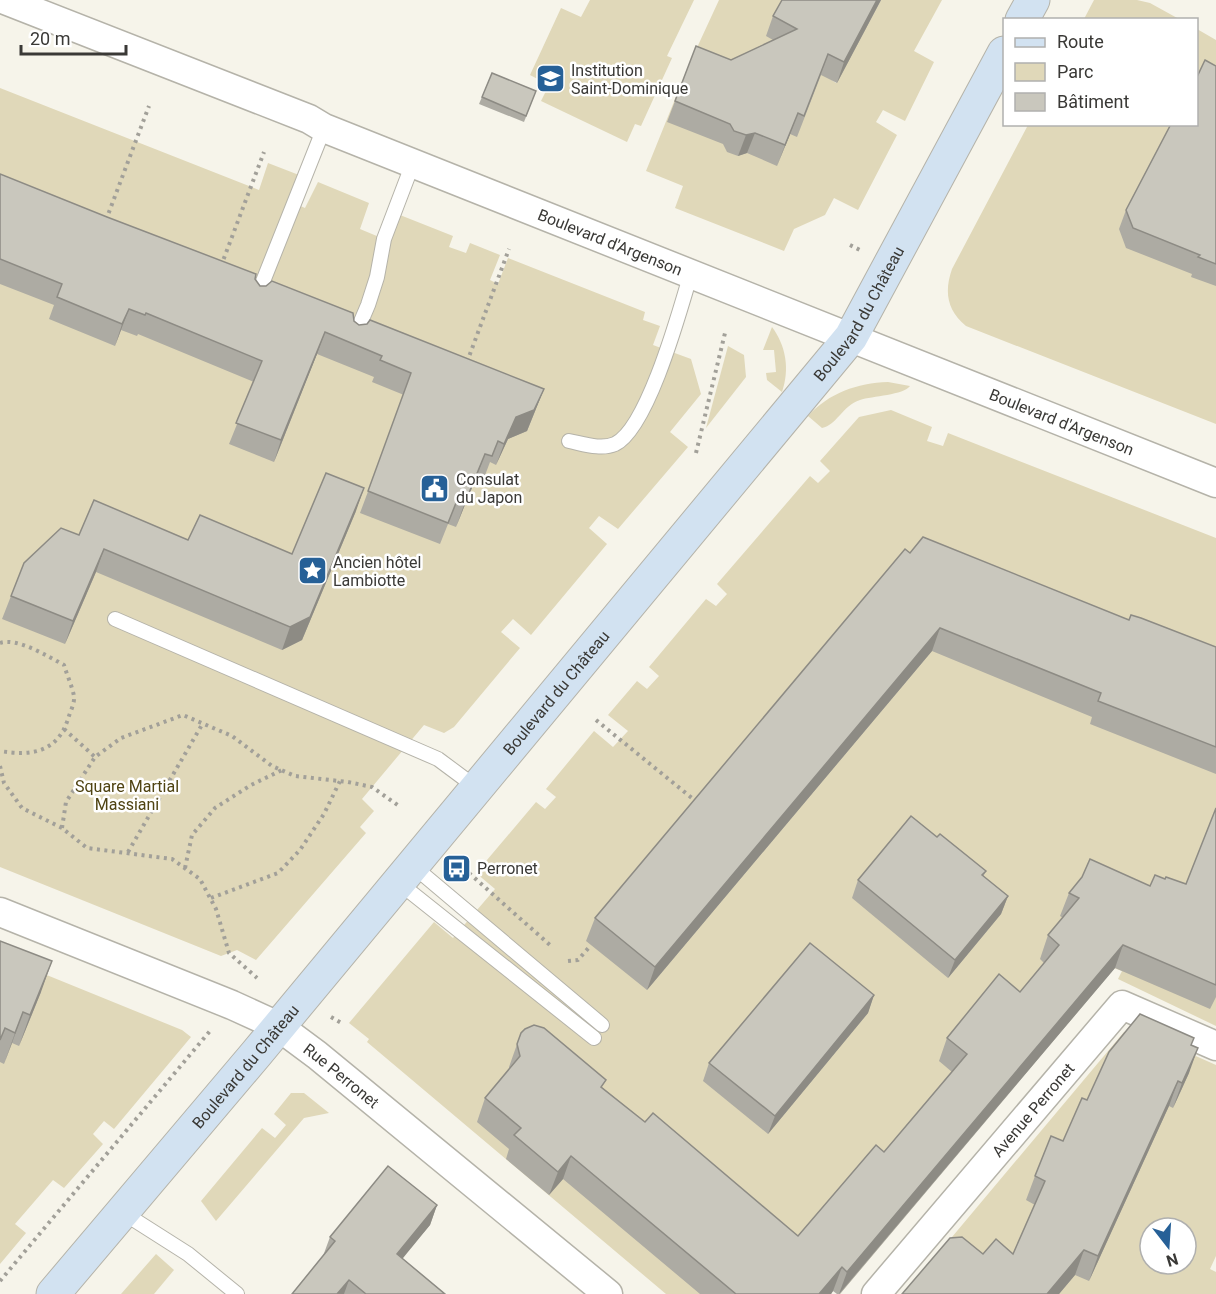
<svg xmlns="http://www.w3.org/2000/svg" width="1216" height="1294" font-family="Roboto,sans-serif">
  <style>
    .green { fill: #e0d8b9; fill-rule: evenodd }
    .lines { fill: none; stroke-linecap: round; stroke-linejoin: round }
    .lane-casing { stroke: #b5b3a9; stroke-width: 16 }
    .street-casing { stroke: #b5b3a9; stroke-width: 31 }
    .secondary-casing { stroke: #b5b3a9; stroke-width: 35 }
    .path { stroke: #a2a099; stroke-width: 4; stroke-dasharray: 3 4.5; stroke-linecap: butt }
    .lane { stroke: #fff; stroke-width: 14 }
    .street { stroke: #fff; stroke-width: 28 }
    .secondary { stroke: #d2e2f1; stroke-width: 33 }
    .wall { fill: #adaba3 }
    .shaded-wall { fill: #8d8b84 }
    .building { fill: #c9c7bd; stroke: #8d8b84; stroke-width: 1.5 }
    .labels { text-anchor: middle; dominant-baseline: central; stroke-width: 5; stroke-linejoin: round; paint-order: stroke }
    .poi-label { font-size: 16px; fill: #3a3936; stroke: #fff; text-anchor: start }
    .street-label { font-size: 16px; fill: #3a3936; stroke: #fff }
    .park-label { font-size: 16px; fill: #4f4312; stroke: #fff }
  </style>
  <rect width="100%" height="100%" fill="#f6f4ea"/>
  <g class="green">
    <polygon points="590,0 694,0 667,56 672,58 641,126 635,124 627,142 541,101 549,85 530,75 561,8 581,17"/>
    <polygon points="719,0 785,0 778,43 836,83 881,0 942,0 914,51 934,62 905,121 883,110 876,122 897,135 858,210 834,198 825,215 794,229 784,251 675,208 683,186 646,171 688,67"/>
    <polygon points="1094,0 1137,0 1150,3 1179,19 1084,19"/>
    <path d="M1197,29L1216,40V424L966,326C947,310 944,292 952,269L1028,125L1196,124Z"/>
    <polygon points="0,88 259,190 268,163 299,175 289,201 305,208 318,182 369,203 360,229 384,239 400,215 453,236 449,247 466,253 470,243 500,255 490,280 498,284 508,258 645,312 643,320 660,326 653,345 691,359 701,394 670,432 688,447 618,529 599,516 589,528 607,544 531,635 513,619 501,632 520,648 454,727 444,733 424,725 362,799 374,811 360,827 366,833 256,960 237,950 221,956 0,867"/>
    <path d="M772,327C786,346 790,369 782,392L767,380L766,373L776,372L774,350H763Z"/>
    <polygon points="728,346 744,355 746,377 706,428"/>
    <path d="M888,382L910,386C904,395 872,396 860,400C842,406 837,425 822,428L808,416C829,393 857,383 888,382Z"/>
    <polygon points="891,410 932,427 927,441 943,446 948,433 1216,538 1216,1026 1118,979 1122,971 1114,968 840,1294 833,1290 829,1294 666,1294 367,1042 369,1039 349,1023 434,922 453,938 495,889 476,873 536,802 545,809 556,797 546,789 594,731 613,747 628,731 608,715 637,681 647,689 659,676 649,667 706,599 716,606 727,594 717,584 810,476 818,483 830,471 820,461 859,417"/>
    <polygon points="0,956 182,1030 191,1037 114,1129 104,1121 93,1134 103,1144 64,1188 53,1180 15,1224 26,1233 0,1264"/>
    <path d="M1135,1029L1216,1065V1256L1210,1269L1216,1272V1294H1023L952,1237L1124,1032ZM1150,1228H1186V1264H1150Z"/>
    <polygon points="291,1093 304,1093 329,1113 304,1118 216,1221 201,1201 262,1128 275,1138 286,1125 274,1114"/>
    <polygon points="156,1254 174,1270 154,1294 121,1294"/>
  </g>
  <g class="lines">
    <defs>
      <g id="lane">
        <polyline points="256,299 324,128"/>
        <polyline points="354,338 368,305 377,277 384,239 413,163"/>
        <path d="M569,441C584,444 601,450 615,444C648,428 680,310 691,273"/>
        <polyline points="115,619 438,759 477,788"/>
        <polyline points="412,865 602,1025"/>
        <polyline points="398,882 594,1038"/>
        <polyline points="122,1212 188,1254 237,1294"/>
      </g>
      <g id="street">
        <path id="s1" d="M5,0L309,119L324,128L1216,483"/>
        <path id="s2" d="M0,912L232,1005L278,1026L317,1055L608,1294"/>
        <path id="s3" d="M876,1294L1122,1005L1216,1046"/>
      </g>
      <g id="secondary">
        <polyline points="1022,20 1033,0"/>
        <path id="s4" d="M53,1294L256,1054L851,337L1004,53"/>
      </g>
    </defs>
    <use href="#lane" class="lane-casing"/>
    <use href="#street" class="street-casing"/>
    <use href="#secondary" class="secondary-casing"/>
    <g class="path">
      <polyline points="106,220 149,106"/>
      <polyline points="850,245 860,250"/>
      <polyline points="221,266 264,152"/>
      <polyline points="467,362 509,249"/>
      <polyline points="696,453 725,333"/>
      <path d="M0,643C17,637 49,657 64,665C67,675 72,686 74,696C75,703 70,712 68,719C57,753 31,756 0,751"/>
      <polyline points="596,720 698,803"/>
      <polyline points="64,729 95,757"/>
      <polyline points="0,766 4,783 22,808 62,828 87,848 172,859 200,879 216,909 229,953 257,978"/>
      <polyline points="62,828 66,802 95,757 121,738 183,715 232,736 272,766 295,776 348,782 372,787 399,806"/>
      <polyline points="128,852 203,723"/>
      <polyline points="185,868 192,835 215,808 251,785 282,770"/>
      <polyline points="469,873 551,946"/>
      <polyline points="211,898 278,873 300,850 324,814 340,781"/>
      <polyline points="568,961 578,960 591,945"/>
      <polyline points="331,1017 343,1024"/>
      <polyline points="0,1281 210,1031"/>
    </g>
    <use href="#lane" class="lane"/>
    <use href="#street" class="street"/>
    <use href="#secondary" class="secondary"/>
  </g>
  <g class="wall">
    <polygon points="782,0 881,0 837,83 821,75 797,137 790,134 777,166 747,153 738,156 727,152 723,144 667,122 675,101 731,60 773,40 766,36 773,16"/>
    <polygon points="1216,66 1216,286 1191,277 1192,274 1126,248 1119,229 1126,210"/>
    <polygon points="492,73 536,91 524,122 479,104"/>
    <polygon points="0,174 255,279 260,286 354,321 359,325 544,389 527,431 508,439 496,465 490,462 484,478 477,475 456,527 448,524 440,544 360,513 404,395 372,382 374,377 317,354 274,462 229,444 254,382 138,334 137,336 121,330 115,346 49,319 54,305 0,284"/>
    <polygon points="356,511 302,640 282,650 96,572 65,644 2,619 11,596 79,535 188,540 292,554"/>
    <polygon points="910,553 1216,647 1216,774 1090,724 1092,717 932,651 647,990 586,941 595,918"/>
    <polygon points="1216,808 1216,997 1210,1009 1115,968 840,1294 837,1294 833,1291 831,1294 700,1294 563,1179 549,1195 506,1159 509,1149 477,1122 485,1098 509,1069 509,1067 521,1033 603,1088 645,1122 798,1236 884,1152 952,1072 939,1061 947,1038 1020,992 1044,963 1040,959 1048,935 1063,918 1060,916 1069,893 1150,886 1165,879 1186,884"/>
    <polygon points="937,837 986,871 983,877 1008,896 1001,914 948,978 852,898 858,880"/>
    <polygon points="0,941 41,992 19,1046 12,1043 4,1064 0,1062"/>
    <polygon points="874,995 868,1013 768,1134 703,1081 709,1063"/>
    <polygon points="1192,1045 1189,1073 1173,1108 1169,1106 1089,1281 1075,1275 1059,1294 902,1294 983,1254 1013,1254 1035,1205 1026,1200 1035,1176 1063,1141 1087,1100"/>
    <polygon points="437,1205 430,1225 402,1258 445,1294 292,1294 323,1256 330,1237"/>
  </g>
  <g class="shaded-wall">
    <polygon points="877,0 881,0 837,83 844,62"/>
    <polygon points="798,113 790,134 777,166 785,145"/>
    <polygon points="755,133 747,153 738,156 746,135"/>
    <polygon points="129,309 121,330 115,346 122,324"/>
    <polygon points="325,332 317,354 274,462 281,440"/>
    <polygon points="544,389 527,431 508,439 496,465 504,444 516,417"/>
    <polygon points="485,454 477,475 456,527 464,505"/>
    <polygon points="364,488 356,511 302,640 282,650 290,627"/>
    <polygon points="104,549 96,572 65,644 73,621"/>
    <polygon points="940,628 932,651 647,990 655,967"/>
    <polygon points="1008,896 1001,914 948,978 955,960"/>
    <polygon points="1123,945 1115,968 839,1294 847,1272"/>
    <polygon points="52,961 41,992 19,1046 30,1015"/>
    <polygon points="874,995 868,1013 768,1134 775,1116"/>
    <polygon points="23,1012 12,1043 4,1064 15,1033"/>
    <polygon points="1198,1048 1189,1073 1173,1108 1182,1083"/>
    <polygon points="1178,1081 1169,1106 1089,1281 1098,1256"/>
    <polygon points="571,1156 563,1179 549,1195 558,1172"/>
    <polygon points="437,1205 430,1225 390,1274 397,1254"/>
    <polygon points="1084,1250 1075,1275 1059,1294 1047,1294"/>
    <polygon points="842,1267 833,1291 831,1294 819,1294"/>
    <polygon points="349,1280 344,1294 337,1294"/>
  </g>
  <g class="building">
    <polygon points="782,0 877,0 844,62 828,54 804,116 798,113 785,145 755,133 746,135 734,131 730,124 675,101 696,46 731,60 797,29 773,16"/>
    <polygon points="1205,60 1216,66 1216,264 1198,257 1200,255 1133,228 1126,210 1171,124 1197,124 1197,77"/>
    <polygon points="492,73 536,91 526,116 482,97"/>
    <polygon points="0,174 107,217 256,274 255,279 260,286 266,286 272,281 353,313 354,321 359,325 367,324 370,320 544,389 534,410 516,417 504,444 498,441 492,456 485,454 464,505 456,503 448,523 368,491 411,373 380,360 382,356 325,332 281,440 236,423 262,361 146,313 145,315 129,309 122,324 57,297 62,284 0,259"/>
    <polygon points="326,473 364,488 310,617 290,627 104,549 73,621 11,596 24,563 61,528 79,535 94,500 188,540 200,515 292,554"/>
    <polygon points="923,537 1129,620 1131,615 1141,618 1216,647 1216,747 1098,701 1101,693 940,628 655,967 595,918 905,549 910,553"/>
    <polygon points="1216,808 1216,985 1123,945 847,1272 842,1267 819,1294 736,1294 571,1156 558,1172 514,1135 521,1128 485,1098 520,1056 517,1044 521,1033 525,1029 534,1025 544,1028 606,1080 601,1087 645,1122 653,1113 798,1236 876,1145 884,1152 967,1054 947,1038 999,974 1020,992 1059,945 1048,935 1079,898 1069,893 1082,877 1090,859 1150,886 1155,875 1165,879 1166,877 1186,884"/>
    <polygon points="911,816 937,837 940,834 986,871 982,875 1008,896 955,960 858,880"/>
    <polygon points="0,941 52,961 30,1015 23,1012 15,1033 5,1028 0,1040"/>
    <polygon points="810,943 874,995 775,1116 709,1063"/>
    <polygon points="1140,1014 1194,1038 1191,1045 1198,1048 1182,1083 1178,1081 1098,1256 1084,1250 1047,1294 902,1294 950,1238 962,1237 983,1254 996,1239 1013,1254 1045,1181 1035,1176 1051,1136 1063,1141 1082,1098 1087,1100 1109,1052"/>
    <polygon points="388,1166 437,1205 397,1254 445,1294 366,1294 349,1280 337,1294 292,1294 335,1241 330,1237"/>
  </g>
  <defs>
    <symbol id="school-square" viewBox="-11 -11 22 22"><rect x="-9" y="-9" width="18" height="18" rx="4" fill="#266097" stroke="#fff"/><path d="M0-5L7-2L0 1L-7-2ZM-4 1L0 2.5L4 1V4Q0 6-4 4Z" fill="#fff"/></symbol>
    <symbol id="civic-square" viewBox="-11 -11 22 22"><rect x="-9" y="-9" width="18" height="18" rx="4" fill="#266097" stroke="#fff"/><path d="M-.6-6.5H3V-4.5H.6V-3L4-1V1h2V6H-6V1h2V-1L-.6-3ZM-1.2 2.5V6h2.4V2.5Z" fill="#fff"/></symbol>
    <symbol id="sight-square" viewBox="-11 -11 22 22"><rect x="-9" y="-9" width="18" height="18" rx="4" fill="#266097" stroke="#fff"/><path d="M0-6L1.8-2.2L6-1.7L2.9 1.2L3.7 5.4L0 3.3L-3.7 5.4L-2.9 1.2L-6-1.7L-1.8-2.2Z" fill="#fff"/></symbol>
    <symbol id="bus-square" viewBox="-11 -11 22 22"><rect x="-9" y="-9" width="18" height="18" rx="4" fill="#266097" stroke="#fff"/><path d="M-5-6H5V4H4V6H2V4H-2V6H-4V4H-5ZM-3.5-4V0h7V-4ZM-3.5 1.2v1.5H-2V1.2ZM2 1.2v1.5H3.5V1.2Z" fill="#fff"/></symbol>
  </defs>
  <g fill-rule="evenodd">
    <use href="#school-square" x="534" y="62" width="33" height="33"/>
    <use href="#civic-square" x="418" y="472" width="33" height="33"/>
    <use href="#sight-square" x="296" y="554" width="33" height="33"/>
    <use href="#bus-square" x="440" y="852" width="33" height="33"/>
  </g>
  <g class="labels">
    <g class="poi-label">
      <text x="571" y="70">Institution<tspan x="571" dy="18">Saint-Dominique</tspan></text>
      <text x="456" y="479">Consulat<tspan x="456" dy="18">du Japon</tspan></text>
      <text x="333" y="562">Ancien hôtel<tspan x="333" dy="18">Lambiotte</tspan></text>
      <text x="477" y="868">Perronet</text>
    </g>
    <g class="street-label">
      <text stroke="none"><textPath href="#s1" startOffset="652">Boulevard d'Argenson</textPath></text>
      <text stroke="none"><textPath href="#s4" startOffset="1270">Boulevard du Château</textPath></text>
      <text stroke="none"><textPath href="#s1" startOffset="1138">Boulevard d'Argenson</textPath></text>
      <text stroke="none"><textPath href="#s4" startOffset="784">Boulevard du Château</textPath></text>
      <text stroke="none"><textPath href="#s4" startOffset="298">Boulevard du Château</textPath></text>
      <text stroke="none"><textPath href="#s2" startOffset="381">Rue Perronet</textPath></text>
      <text stroke="none"><textPath href="#s3" startOffset="242">Avenue Perronet</textPath></text>
    </g>
    <g class="park-label">
      <text x="127" y="786">Square Martial<tspan x="127" dy="18">Massiani</tspan></text>
    </g>
  </g>
  <rect x="1003" y="18" width="195" height="108" fill="#ffffff" stroke="#b0b0af" stroke-width="1.5"/>
  <rect x="1015" y="38" width="30" height="9" fill="#d2e2f1" stroke="#b0b0af" stroke-width="1.5"/>
  <text x="1057" y="48" font-size="18" fill="#3a3936">Route</text>
  <rect x="1015" y="63" width="30" height="18" fill="#e0d8b9" stroke="#b0b0af" stroke-width="1.5"/>
  <text x="1057" y="78" font-size="18" fill="#3a3936">Parc</text>
  <rect x="1015" y="93" width="30" height="18" fill="#c9c7bd" stroke="#b0b0af" stroke-width="1.5"/>
  <text x="1057" y="108" font-size="18" fill="#3a3936">Bâtiment</text>
  <g transform="translate(1168 1246) rotate(163)"><circle r="28" fill="#ffffff" stroke="#b0b0af" stroke-width="1.5"/>
  <path d="M0-4.5L10 22L0 15L-10 22Z" fill="#266097"/>
  <text y="-9" font-size="16" font-weight="bold" text-anchor="middle" fill="#3a3936">N</text>
  </g>
  <path d="M21 45v9h105v-9" fill="none" stroke="#3a3936" stroke-width="3"/>
  <text x="30" y="45" font-size="18" fill="#3a3936" stroke="#ffffff" stroke-width="4.5" paint-order="stroke">20 m</text>
</svg>
